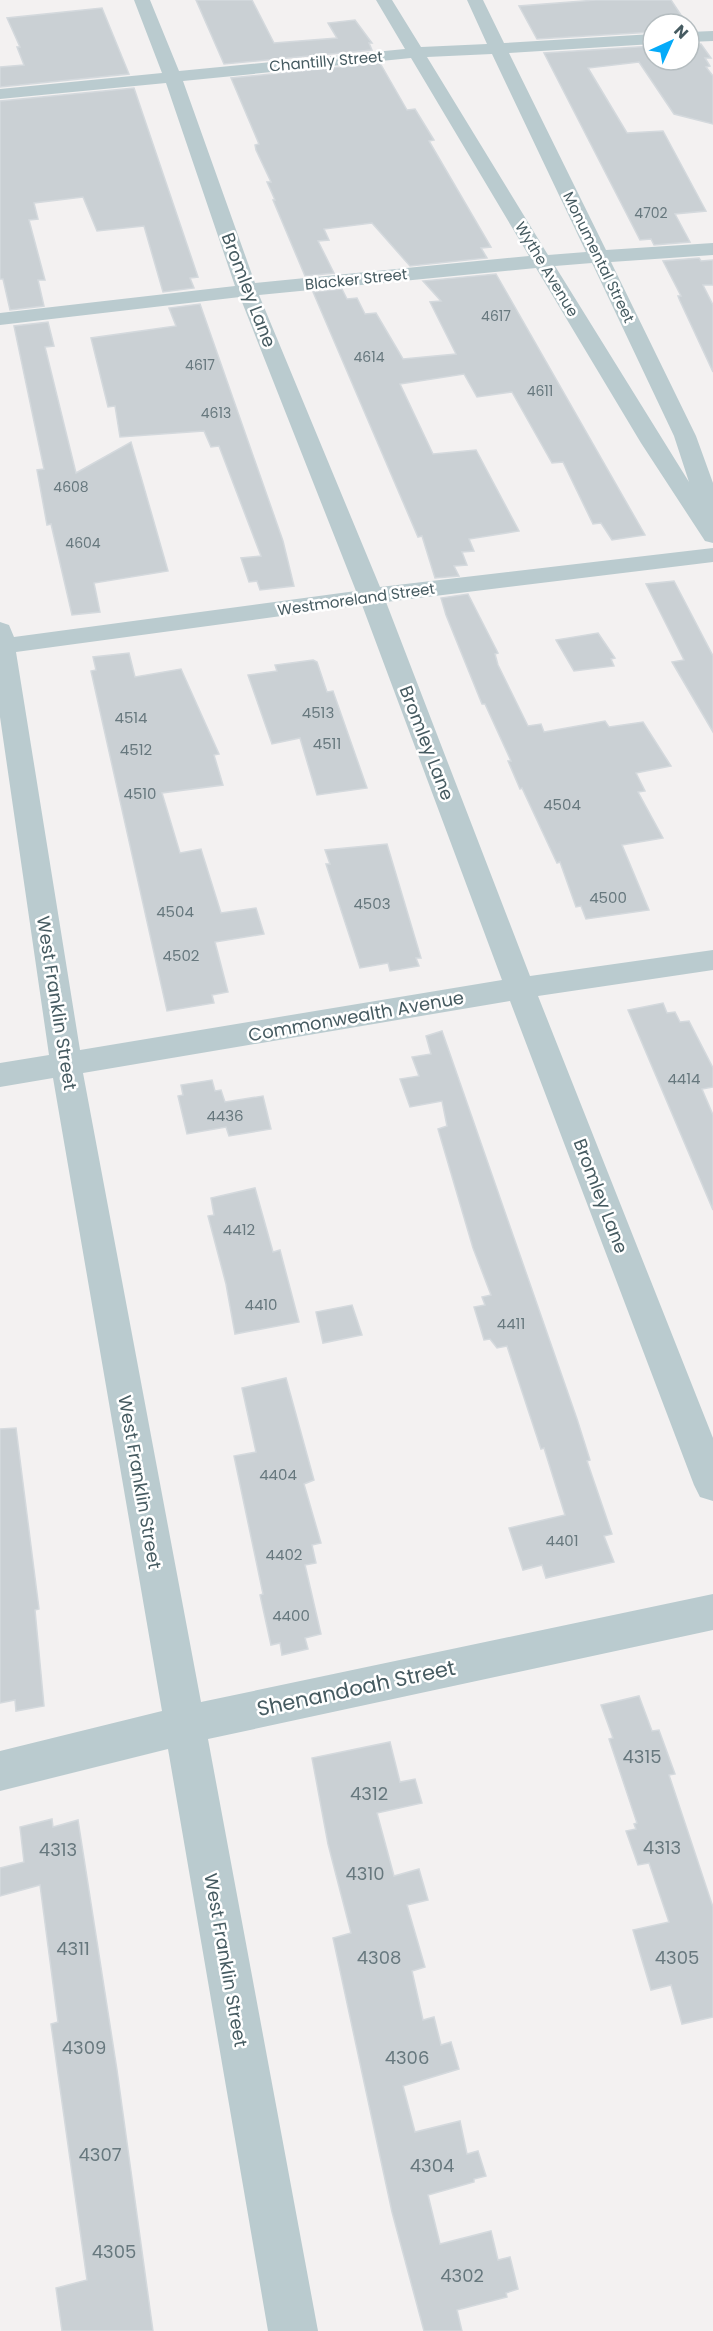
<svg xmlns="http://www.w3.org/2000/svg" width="713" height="2331" font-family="Poppins,sans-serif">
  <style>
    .building { fill: #cad0d4; stroke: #d4d9dd; stroke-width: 1.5 }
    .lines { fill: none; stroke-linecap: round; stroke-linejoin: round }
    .minor { fill: #bacbcf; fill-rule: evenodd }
    .labels { text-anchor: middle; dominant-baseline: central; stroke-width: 5; stroke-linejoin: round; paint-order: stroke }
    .far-number-label { font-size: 14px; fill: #67787e }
    .far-street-label { font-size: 15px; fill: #465b61; stroke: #fff }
    .number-label { font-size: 15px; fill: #67787e }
    .street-label { font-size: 18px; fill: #465b61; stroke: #fff }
    .near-number-label { font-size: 18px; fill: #67787e }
    .near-street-label { font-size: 21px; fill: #465b61; stroke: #fff }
  </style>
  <rect width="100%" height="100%" fill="#f3f1f1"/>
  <g class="building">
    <polygon points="196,0 252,0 274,43 337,38 328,23 355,20 372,43 369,43 372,50 224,64"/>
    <polygon points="596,0 671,0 687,24 653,24 653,32 537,39 519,6"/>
    <polygon points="102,8 129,74 0,87 0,67 24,65 17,47 20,47 7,18"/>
    <polygon points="689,44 701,44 711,58 705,58 710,66 706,67 713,76 713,124 674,114 639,62 588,68 627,133 663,131 706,211 675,214 690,242 654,245 651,239 640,240 544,53 653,46 653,60 689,60"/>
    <polygon points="380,63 407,110 415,109 434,140 429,141 491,247 481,248 487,258 410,266 372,223 324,229 329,240 318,241 334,273 305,276 273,200 275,200 267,182 271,182 256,150 255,145 259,144 231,78"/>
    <polygon points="134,88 198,277 190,278 194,288 163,292 144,226 97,231 83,197 34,203 38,219 29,220 45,280 38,280 44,306 10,310 3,279 0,279 0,101"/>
    <polygon points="699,258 701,261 713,260 713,285 703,285 713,305 713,372 680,301 678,296 681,296 663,261"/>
    <polygon points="496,274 645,535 612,540 601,523 593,524 563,462 552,463 512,392 477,397 464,374 400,384 433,454 476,450 519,531 469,539 474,551 462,552 467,565 454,566 459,576 435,578 422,536 418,537 313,292 342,289 347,299 357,298 365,314 376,313 403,359 456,354 430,302 441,301 423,281"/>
    <polygon points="200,304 283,541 294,586 260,590 257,581 249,582 241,558 261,556 219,446 211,447 204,431 120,437 115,406 108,407 91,338 176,326 169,308"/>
    <polygon points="48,322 54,346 45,347 76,473 131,442 168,571 94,583 100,612 72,615 51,524 47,525 37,470 44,469 14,326"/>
    <polygon points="674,581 713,656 713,732 672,662 684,660 646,584"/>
    <polygon points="468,594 498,653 495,654 498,665 528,726 541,724 544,732 605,721 609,727 643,722 671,766 636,773 645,791 638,792 663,838 622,845 649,910 586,919 581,906 576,907 560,862 557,863 522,788 520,789 508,761 511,761 485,704 482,704 446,615 441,598"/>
    <polygon points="598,633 615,658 611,659 614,666 574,671 556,640"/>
    <polygon points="129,653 135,677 181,669 219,754 214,755 223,785 162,793 180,853 201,849 221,913 256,908 264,934 215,942 228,992 212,995 214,1003 167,1011 91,671 96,670 93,657"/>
    <polygon points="313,660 317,662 327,692 333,691 367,788 317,795 300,738 272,744 248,675 277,671 275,665"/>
    <polygon points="387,844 421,958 416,958 419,966 390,971 388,963 360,968 326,864 330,864 325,850"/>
    <polygon points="663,1003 667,1013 675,1012 680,1022 689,1021 713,1068 713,1087 702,1089 713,1115 713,1210 628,1010"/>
    <polygon points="442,1031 577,1419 590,1460 587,1461 612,1534 604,1536 614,1562 546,1578 542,1565 523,1570 509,1528 565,1515 544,1448 541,1449 507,1346 497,1348 490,1339 484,1340 474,1307 485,1305 482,1297 491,1295 473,1248 438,1129 447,1126 442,1101 410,1107 400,1079 419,1076 412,1057 431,1054 426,1036"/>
    <polygon points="212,1080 215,1091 221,1090 225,1102 263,1096 271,1129 229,1136 226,1127 187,1134 178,1096 183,1095 181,1085"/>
    <polygon points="255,1188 273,1252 280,1250 299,1322 235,1334 226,1284 208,1216 214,1215 211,1198"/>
    <polygon points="352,1305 362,1335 323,1343 316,1312"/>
    <polygon points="286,1378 314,1480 304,1484 321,1543 312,1545 316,1563 305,1565 321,1634 305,1638 308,1649 282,1655 280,1643 271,1645 260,1595 263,1594 234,1456 256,1452 242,1388"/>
    <polygon points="16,1428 39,1609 35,1610 44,1706 16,1711 15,1700 0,1703 0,1429"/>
    <polygon points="639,1696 652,1731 659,1730 675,1774 669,1775 713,1907 713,2017 682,2024 671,1985 651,1990 633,1930 669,1922 649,1863 638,1865 626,1831 636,1829 634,1824 637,1823 609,1739 613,1738 601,1705"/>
    <polygon points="390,1742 400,1782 415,1779 422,1803 377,1813 394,1876 419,1869 428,1900 407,1905 425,1967 412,1971 423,2020 434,2017 441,2045 451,2042 459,2069 403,2086 415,2132 460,2121 467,2154 478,2151 486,2176 474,2179 474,2182 428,2195 440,2244 491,2231 498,2260 510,2257 518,2289 506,2293 507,2297 457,2310 462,2331 424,2331 392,2212 333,1938 351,1933 328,1844 312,1758"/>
    <polygon points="52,1819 53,1827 78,1820 117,2070 153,2331 62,2331 56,2288 87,2280 51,2024 58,2022 40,1885 0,1896 0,1868 24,1862 20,1827"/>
  </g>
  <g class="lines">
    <g class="minor">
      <path d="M134,0H150L179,71L405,49L376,0H392L421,47L487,44L467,0H483L504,43L653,34V44L509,53L606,250L713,243V255L611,262L696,436L713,483V543L705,541L641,443L536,268L259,295L380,587L713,548V562L386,602L530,976L713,950V970L538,996L713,1438V1501L700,1497L694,1485L510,1001L83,1073L201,1702L713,1594V1630L208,1739L318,2331H268L168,1749L0,1791V1751L162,1711L53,1078L0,1087V1063L49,1055L0,717V622L9,625L14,637L356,591L240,297L0,325V313L235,286L166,83L0,99V89L162,73ZM492,54L586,252L548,255L427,57ZM411,58L529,256L255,283L183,81ZM592,263L674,436L689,482L555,266ZM362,605L502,980L80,1050L16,652Z"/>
      <polygon points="713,31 713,41 689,42 689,32"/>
    </g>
  </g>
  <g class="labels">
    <g class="far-number-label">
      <text x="651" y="213">4702</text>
      <text x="496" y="316">4617</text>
      <text x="369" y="357">4614</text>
      <text x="200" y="365">4617</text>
      <text x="540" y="391">4611</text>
      <text x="216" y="413">4613</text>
      <text x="71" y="487">4608</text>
      <text x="83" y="543">4604</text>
    </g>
    <g class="far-street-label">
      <text transform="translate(326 61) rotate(-5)">Chantilly Street</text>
      <text transform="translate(599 257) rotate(64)">Monumental Street</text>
      <text transform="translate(547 269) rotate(59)">Wythe Avenue</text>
      <text transform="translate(356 279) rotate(-6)">Blacker Street</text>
      <text transform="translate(356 599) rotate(-8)">Westmoreland Street</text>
    </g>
    <g class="number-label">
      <text x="318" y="712">4513</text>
      <text x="131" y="717">4514</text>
      <text x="327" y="743">4511</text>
      <text x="136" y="749">4512</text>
      <text x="140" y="793">4510</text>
      <text x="562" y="804">4504</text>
      <text x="608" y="897">4500</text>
      <text x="372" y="903">4503</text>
      <text x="175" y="911">4504</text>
      <text x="181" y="955">4502</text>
      <text x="684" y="1078">4414</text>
      <text x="225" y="1115">4436</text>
      <text x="239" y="1229">4412</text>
      <text x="261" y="1304">4410</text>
      <text x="511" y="1323">4411</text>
      <text x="278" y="1474">4404</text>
      <text x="562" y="1540">4401</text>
      <text x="284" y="1554">4402</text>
      <text x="291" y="1615">4400</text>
    </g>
    <g class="street-label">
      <text transform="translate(249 290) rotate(69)">Bromley Lane</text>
      <text transform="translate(427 743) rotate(69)">Bromley Lane</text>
      <text transform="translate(57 1003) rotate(81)">West Franklin Street</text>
      <text transform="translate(356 1016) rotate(-10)">Commonwealth Avenue</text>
      <text transform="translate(601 1196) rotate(69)">Bromley Lane</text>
      <text transform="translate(140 1482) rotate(80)">West Franklin Street</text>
      <text transform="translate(226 1960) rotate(80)">West Franklin Street</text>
    </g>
    <g class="near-number-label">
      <text x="642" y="1756">4315</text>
      <text x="369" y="1793">4312</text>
      <text x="662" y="1847">4313</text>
      <text x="58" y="1849">4313</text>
      <text x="365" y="1873">4310</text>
      <text x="73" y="1948">4311</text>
      <text x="379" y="1957">4308</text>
      <text x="677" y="1957">4305</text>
      <text x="84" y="2047">4309</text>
      <text x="407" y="2057">4306</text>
      <text x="100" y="2154">4307</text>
      <text x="432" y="2165">4304</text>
      <text x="114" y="2251">4305</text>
      <text x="462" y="2275">4302</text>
    </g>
    <g class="near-street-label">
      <text transform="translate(356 1688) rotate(-12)">Shenandoah Street</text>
    </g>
  </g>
  <g transform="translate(671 42) rotate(45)"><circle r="28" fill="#ffffff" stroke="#b5bdc0" stroke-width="1.5"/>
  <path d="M0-4.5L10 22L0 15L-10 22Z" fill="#05abf9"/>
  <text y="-9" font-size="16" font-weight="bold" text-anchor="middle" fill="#465b61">N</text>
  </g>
</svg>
